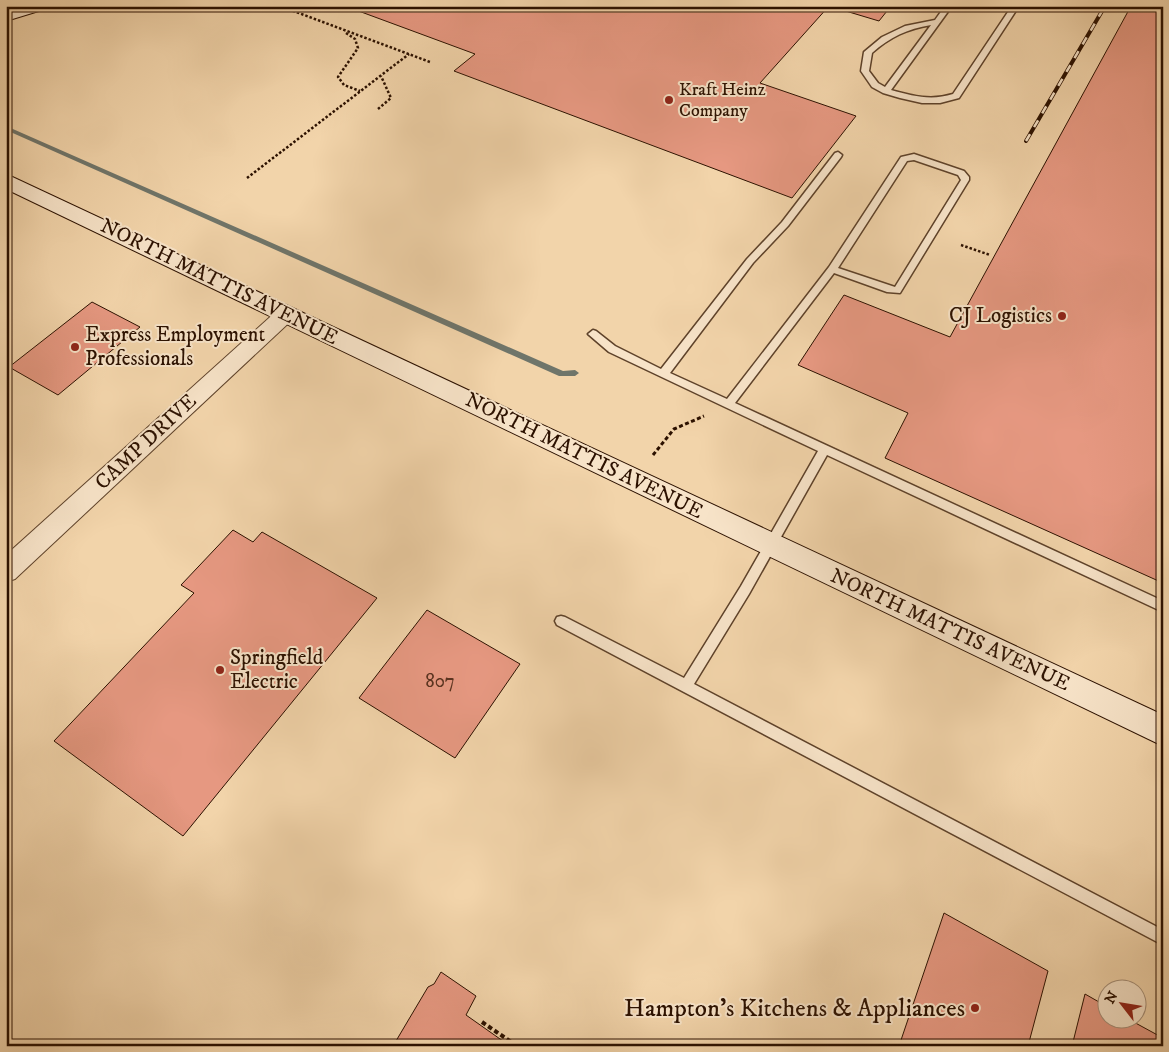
<svg xmlns="http://www.w3.org/2000/svg" width="1169" height="1052" font-family="'IM FELL DW Pica',serif">
  <style>
    .lines { fill: none; stroke-linecap: round; stroke-linejoin: round }
    .stream { fill: #6f756a; fill-rule: evenodd }
    .building { fill: #e69881; stroke: #2c1100 }
    .service-casing { stroke: #5e422a; stroke-width: 3 }
    .minor-casing { stroke: #5e422a; stroke-width: 2 }
    .secondary-casing { stroke: #2c1100; stroke-width: 2 }
    .path-far2 { stroke: #2c1100; stroke-width: 2.5; stroke-dasharray: 2.5 2; stroke-linecap: butt }
    .path-far1 { stroke: #2c1100; stroke-width: 3; stroke-dasharray: 4 2.5; stroke-linecap: butt }
    .path { stroke: #2c1100; stroke-width: 4; stroke-dasharray: 4.5 3; stroke-linecap: butt }
    .service { fill: #f7e3c8; fill-rule: evenodd }
    .minor { fill: #f7e3c8; fill-rule: evenodd }
    .secondary { fill: #f7e3c8; fill-rule: evenodd }
    .rail-casing { stroke: #2c1100; stroke-width: 4 }
    .rail { stroke: #f7e3c8; stroke-width: 2.5; stroke-dasharray: 8; stroke-linecap: butt }
    .poi-dot { fill: #8f2418; stroke: #f7e3c8; stroke-width: 2 }
    .labels { text-anchor: middle; dominant-baseline: central; stroke-width: 4; stroke-linejoin: round; paint-order: stroke }
    .far-poi-label { font-size: 18px; fill: #2c1100; stroke: #f7e3c8; text-anchor: start }
    .number-label { font-size: 19px; fill: #5a3320 }
    .street-label { font-size: 21px; fill: #2c1100; stroke: #f7e3c8 }
    .poi-label { font-size: 21px; fill: #2c1100; stroke: #f7e3c8; text-anchor: start }
    .near-poi-label { font-size: 25px; fill: #2c1100; stroke: #f7e3c8; text-anchor: end }
  </style>
  <rect width="100%" height="100%" fill="#f2d4aa"/>
  <filter id="stains"><feTurbulence type="fractalNoise" baseFrequency=".004" numOctaves="4"/><feColorMatrix values="0 0 0 0 .2 0 0 0 0 .09 0 0 0 0 .02 0 0 0 .5 -.17"/></filter>
  <radialGradient id="worn" r=".72"><stop offset=".6" stop-color="#630" stop-opacity="0"/><stop offset="1" stop-color="#630" stop-opacity=".3"/></radialGradient>
  <g class="lines">
    <polygon class="stream" points="6,126 563,371 575,370 579,373 575,376 559,376 6,130"/>
  </g>
  <g class="building">
    <polygon points="345,6 891,6 879,21 829,6 760,83 856,116 792,198 454,71 475,54"/>
    <polygon points="1131,6 1163,6 1163,583 885,458 908,413 798,365 844,295 950,337"/>
    <polygon points="92,302 140,327 58,395 9,367"/>
    <polygon points="233,530 253,542 262,532 377,598 183,836 54,741 194,593 181,585"/>
    <polygon points="427,610 520,664 455,758 359,698"/>
    <polygon points="944,913 1048,971 1028,1046 899,1046"/>
    <polygon points="441,972 476,996 466,1015 510,1046 393,1046 428,987 434,984"/>
    <polygon points="1085,994 1106,1006 1106,1020 1130,1020 1163,1038 1163,1046 1072,1046"/>
  </g>
  <g class="lines">
    <defs>
      <g id="service">
        <path d="M945,6H952L891,90C913,96 931,101 953,94L1012,6H1019L959,98L940,103H922L900,98L883,93L872,87L861,71L864,52L882,37L905,26L935,20ZM931,25L885,87L878,83L869,71L872,53C890,37 907,29 931,25Z"/>
        <path d="M838,152L842,155L841,157L788,226L753,263L670,373L727,399L829,267L901,157L914,154L964,171L969,177V180L900,293L887,292L834,273L735,403L1163,601V612L827,455L749,594L694,684L1163,930V945L557,625L555,621L557,617L561,616L565,617L684,678L741,586L818,451L609,352L588,334L593,330L596,331L615,346L661,369L747,259L782,222L835,153ZM914,160L958,175L961,180L895,287L838,268L907,161Z"/>
      </g>
      <polygon id="minor" points="286,307 293,309 296,314 293,319 15,579 6,582 6,555 279,309"/>
      <g id="secondary">
        <polygon points="18,6 44,6 42,10 6,21 6,10"/>
        <polygon points="6,174 1163,715 1163,746 6,189"/>
      </g>
    </defs>
    <use href="#service" class="service-casing"/>
    <use href="#minor" class="minor-casing"/>
    <use href="#secondary" class="secondary-casing"/>
    <g class="path-far2">
      <polyline points="280,6 430,62"/>
      <polyline points="346,33 355,39 358,48 338,77 344,85 360,91"/>
      <polyline points="378,109 391,98 381,76"/>
      <polyline points="247,178 409,54"/>
      <polyline points="961,245 990,255"/>
    </g>
    <polyline class="path-far1" points="653,455 674,429 704,416"/>
    <polyline class="path" points="482,1022 517,1046"/>
    <use href="#service" class="service"/>
    <use href="#minor" class="minor"/>
    <use href="#secondary" class="secondary"/>
    <defs>
      <polyline id="rail" points="1026,141 1105,6"/>
    </defs>
    <use href="#rail" class="rail-casing"/>
    <use href="#rail" class="rail"/>
  </g>
  <g class="poi-dot">
    <circle cx="669" cy="100" r="5"/>
    <circle cx="1062" cy="316" r="5"/>
    <circle cx="75" cy="347" r="5"/>
    <circle cx="220" cy="670" r="5"/>
    <circle cx="975" cy="1008" r="5"/>
  </g>
  <g class="labels">
    <g class="far-poi-label">
      <text x="679" y="90">Kraft Heinz<tspan x="679" dy="21">Company</tspan></text>
    </g>
    <g class="number-label">
      <text x="440" y="681">807</text>
    </g>
    <g class="street-label">
      <text transform="translate(219 282) rotate(26)">NORTH MATTIS AVENUE</text>
      <text transform="translate(146 442) rotate(-43)">CAMP DRIVE</text>
      <text transform="translate(584 456) rotate(26)">NORTH MATTIS AVENUE</text>
      <text transform="translate(950 630) rotate(25)">NORTH MATTIS AVENUE</text>
    </g>
    <g class="poi-label">
      <text x="1052" y="316" text-anchor="end">CJ Logistics</text>
      <text x="85" y="335">Express Employment<tspan x="85" dy="24">Professionals</tspan></text>
      <text x="230" y="658">Springfield<tspan x="230" dy="24">Electric</tspan></text>
    </g>
    <g class="near-poi-label">
      <text x="965" y="1008">Hampton's Kitchens &amp; Appliances</text>
    </g>
  </g>
  <rect width="1169" height="1052" fill="none" stroke="#f2d4aa" stroke-width="25"/>
  <rect x="8" y="8" width="1154" height="1037" fill="none" stroke="#2c1100" stroke-width="2.5"/>
  <rect x="12" y="12" width="1144" height="1027" fill="none" stroke="#2c1100"/>
  <g transform="translate(1122 1004) rotate(301)"><circle r="24" fill="#f7e3c8" stroke="#a68f78"/>
  <path d="M0-4L9 19L0 12L-9 19Z" fill="#8f2418"/>
  <text y="-8" font-size="14" font-weight="bold" text-anchor="middle" fill="#2c1100">N</text>
  </g>
  <rect width="100%" height="100%" filter="url(#stains)"/>
  <rect width="100%" height="100%" fill="url(#worn)"/>
</svg>
